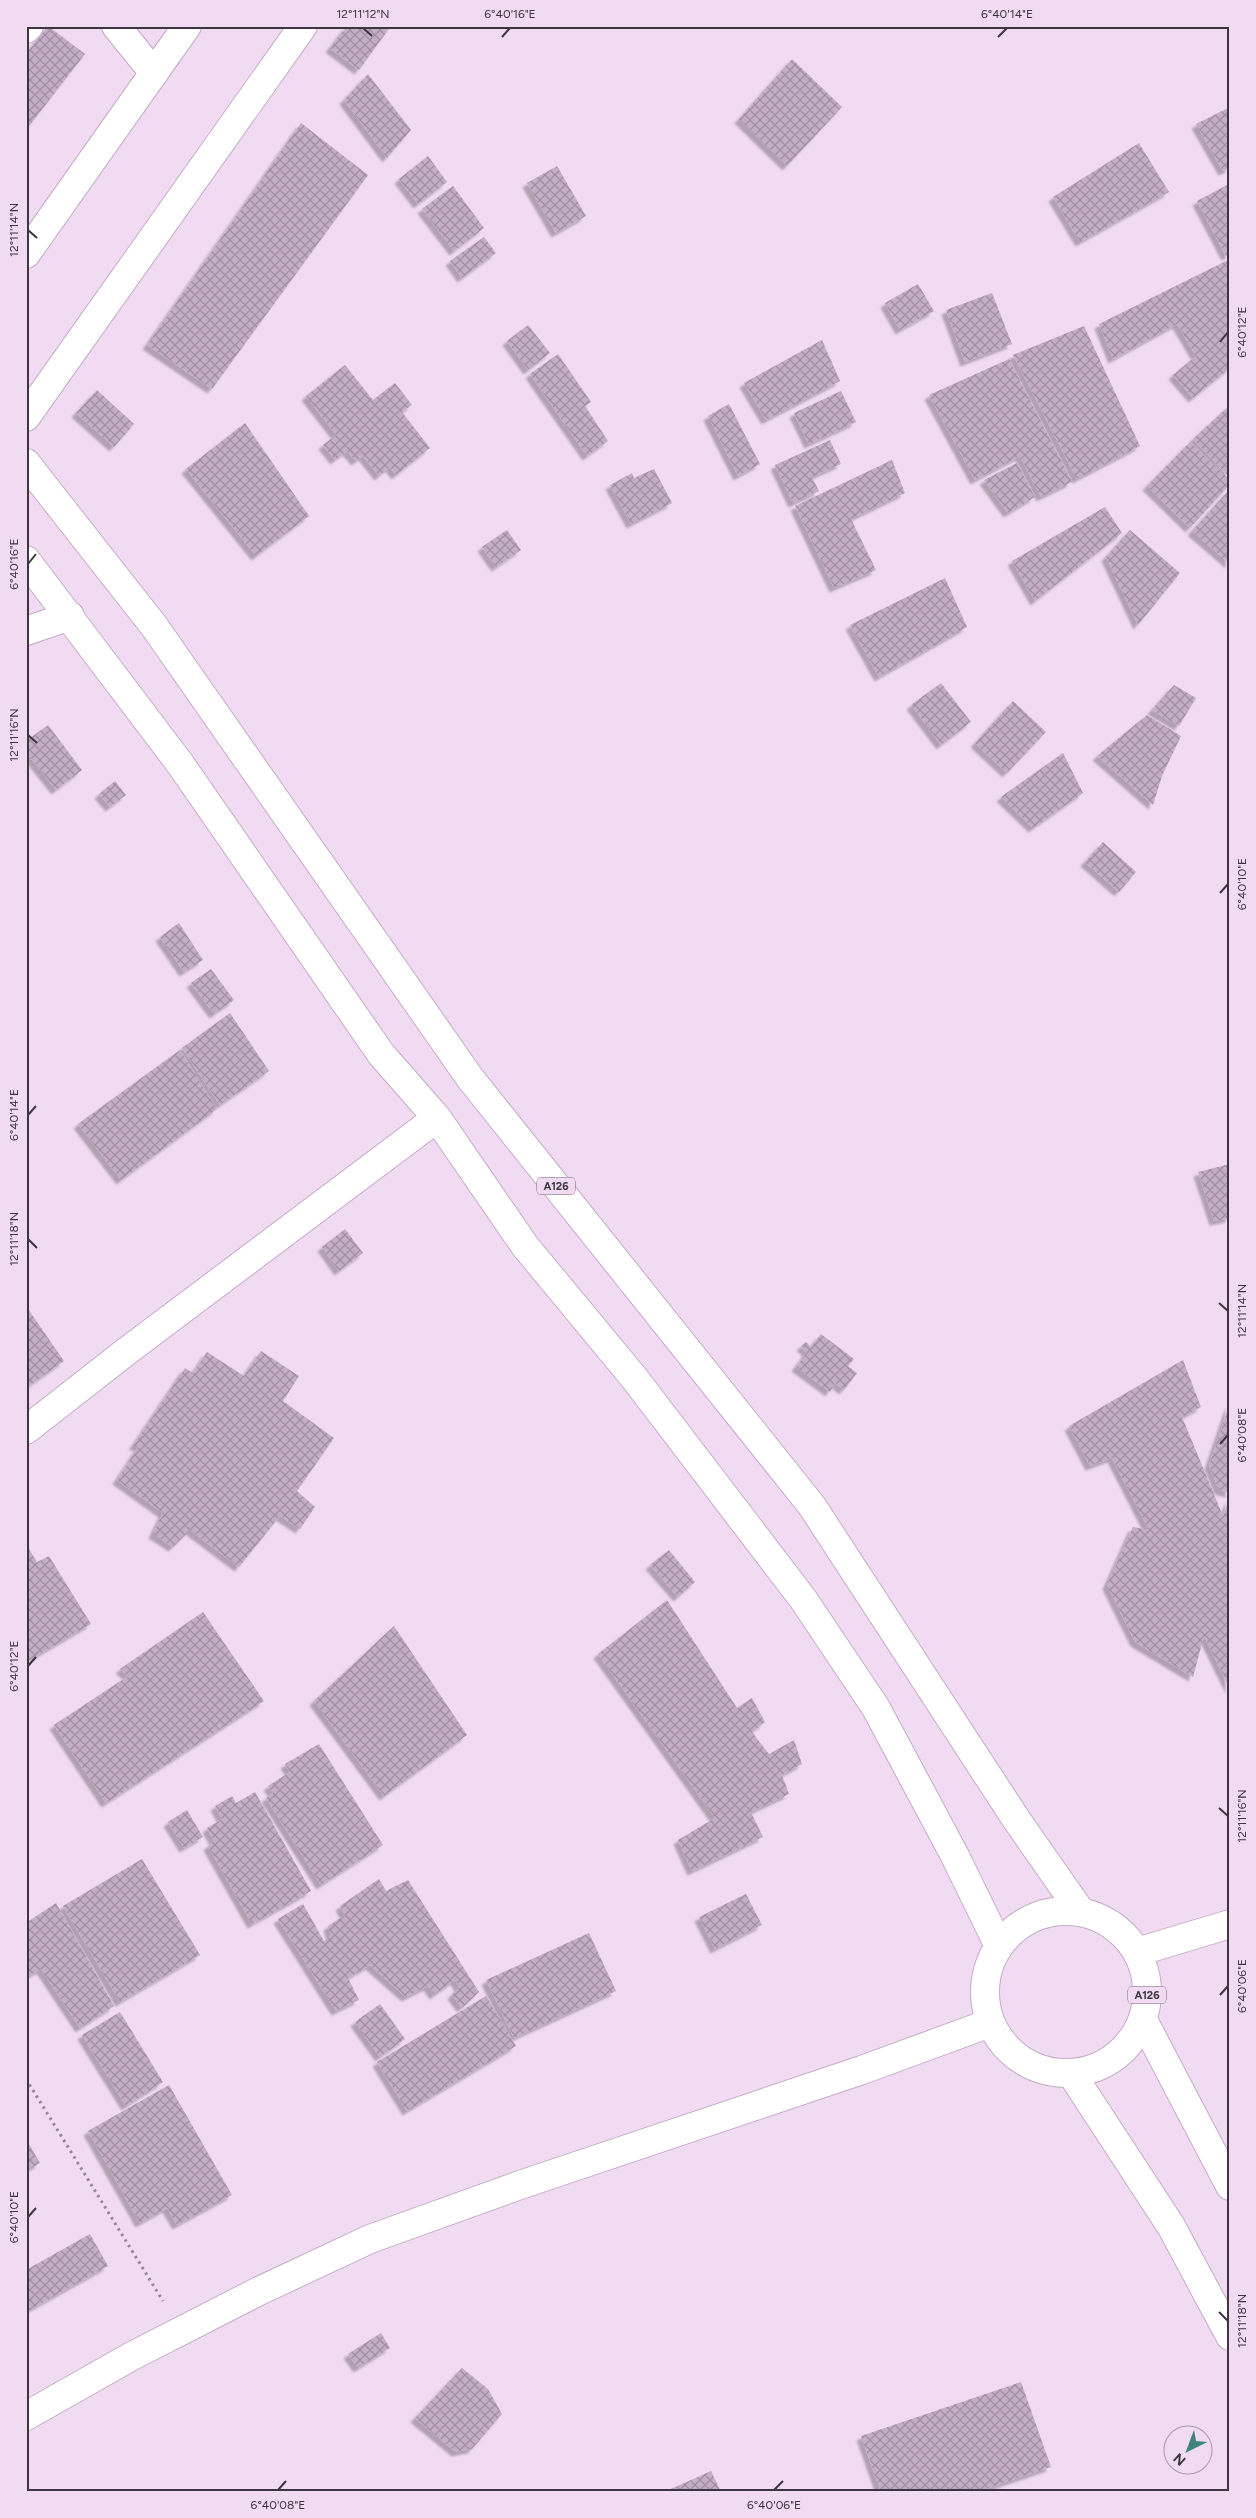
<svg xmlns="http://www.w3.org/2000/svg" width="1256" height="2518" font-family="Figtree,sans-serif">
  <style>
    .building { fill: url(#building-cross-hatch); filter: url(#shadow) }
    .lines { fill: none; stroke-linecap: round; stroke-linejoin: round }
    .minor-casing { stroke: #c1acc4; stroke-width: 30 }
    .highway-casing { stroke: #c1acc4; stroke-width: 30 }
    .path { stroke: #968798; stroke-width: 3; stroke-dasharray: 2.5 4; stroke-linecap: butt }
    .minor { stroke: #fff; stroke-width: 28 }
    .highway { stroke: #fff; stroke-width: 28 }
    .ticks { fill: none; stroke: #3d353f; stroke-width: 2 }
    .labels { text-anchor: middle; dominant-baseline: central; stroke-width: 4.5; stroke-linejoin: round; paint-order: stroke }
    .shield { fill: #f0dbf3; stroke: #736775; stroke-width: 1 }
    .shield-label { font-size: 11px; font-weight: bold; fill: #3d353f }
    .neatline { fill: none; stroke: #3d353f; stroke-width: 2 }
    .ticks-label { font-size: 12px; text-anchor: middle; fill: #3d353f }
  </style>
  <defs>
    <pattern id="building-cross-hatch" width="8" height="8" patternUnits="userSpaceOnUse" patternTransform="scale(1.25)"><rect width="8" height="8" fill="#c3aec6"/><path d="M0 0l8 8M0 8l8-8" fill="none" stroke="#a08ea2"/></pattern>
    <filter id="shadow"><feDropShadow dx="-4.5" dy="4.5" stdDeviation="1" flood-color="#0004"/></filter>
  </defs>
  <rect width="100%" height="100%" fill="#f0dbf3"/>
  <g class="building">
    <polygon points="48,26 85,54 26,130 26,54"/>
    <polygon points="347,26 391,26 359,70 330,48"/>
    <polygon points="792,59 842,107 787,166 739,119"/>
    <polygon points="368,74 411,130 387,158 344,100"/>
    <polygon points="1230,107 1230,168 1223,171 1196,124"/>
    <polygon points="301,123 368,175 212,389 147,345"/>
    <polygon points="1139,143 1169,192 1080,242 1053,197"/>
    <polygon points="428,156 447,182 418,204 399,179"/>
    <polygon points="557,166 586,216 556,233 527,183"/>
    <polygon points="1229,184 1230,254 1226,256 1197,201"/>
    <polygon points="453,186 484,228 454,251 422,209"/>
    <polygon points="484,237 496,253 462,278 450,261"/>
    <polygon points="1228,260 1230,368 1193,398 1173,375 1196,356 1177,324 1113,359 1099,324"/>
    <polygon points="918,284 934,311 900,330 885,303"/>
    <polygon points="992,293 1012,344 965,362 946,310"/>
    <polygon points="528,325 550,353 528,370 507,341"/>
    <polygon points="1084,326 1140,446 1077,479 1013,355"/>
    <polygon points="822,340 840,381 766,420 744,383"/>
    <polygon points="558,354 591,402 585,406 608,441 587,456 530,374"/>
    <polygon points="1009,359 1072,482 1041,497 1020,456 975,480 929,395"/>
    <polygon points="345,365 373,400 395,383 412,405 402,412 430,448 396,475 390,467 379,476 363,456 356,461 347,451 335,460 323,445 336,435 306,396"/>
    <polygon points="97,390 134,424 114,447 76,413"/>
    <polygon points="841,391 856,422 809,444 794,413"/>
    <polygon points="729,404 760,464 738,476 708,416"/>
    <polygon points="1230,405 1230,478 1193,439"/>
    <polygon points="245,423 309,516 256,556 186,469"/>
    <polygon points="830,440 841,464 812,477 819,491 793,503 775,465"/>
    <polygon points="1190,442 1230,480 1230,484 1190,528 1147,486"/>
    <polygon points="892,460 905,493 851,519 876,570 834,588 795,506"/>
    <polygon points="1017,463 1035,497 1008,513 984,480"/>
    <polygon points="654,469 672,503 631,524 610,485 632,473 634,478"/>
    <polygon points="1230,489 1230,564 1192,531"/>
    <polygon points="1105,507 1122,533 1035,601 1012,561"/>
    <polygon points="507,530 521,550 496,567 482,547"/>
    <polygon points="1130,530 1180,573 1138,625 1106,557"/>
    <polygon points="945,578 967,627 879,677 850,625"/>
    <polygon points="941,683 971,722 941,745 911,705"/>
    <polygon points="1174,685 1196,698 1179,726 1152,710"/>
    <polygon points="1013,701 1046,732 1007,773 975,743"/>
    <polygon points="1147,715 1181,736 1162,776 1153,805 1097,756"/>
    <polygon points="48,725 82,770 56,790 26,752 26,741"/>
    <polygon points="1063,753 1083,793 1033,828 1001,797"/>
    <polygon points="115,781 126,795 110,807 99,794"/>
    <polygon points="1103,842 1136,872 1119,892 1085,862"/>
    <polygon points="179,923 203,960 184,972 160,937"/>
    <polygon points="211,969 234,1000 214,1014 191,983"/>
    <polygon points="230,1013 269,1071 220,1105 182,1048"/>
    <polygon points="180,1050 217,1109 121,1180 78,1124"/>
    <polygon points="1230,1164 1230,1218 1214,1221 1198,1172"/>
    <polygon points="345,1229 363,1253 339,1271 322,1247"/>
    <polygon points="26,1306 64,1361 26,1388"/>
    <polygon points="821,1334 854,1359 848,1366 857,1373 844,1390 835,1383 830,1392 796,1367 807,1352 801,1346 806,1342 811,1347"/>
    <polygon points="261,1351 299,1376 283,1401 334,1438 297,1491 315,1507 300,1529 280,1516 239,1567 190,1530 173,1547 153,1534 163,1513 117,1480 139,1446 133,1446 185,1368 193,1373 207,1352 244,1376"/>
    <polygon points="1183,1360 1201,1407 1182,1417 1223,1516 1230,1498 1230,1689 1204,1636 1193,1677 1135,1642 1107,1585 1133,1527 1149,1530 1112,1458 1090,1466 1069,1426"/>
    <polygon points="1230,1403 1230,1493 1219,1490 1209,1465"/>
    <polygon points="26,1544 37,1562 49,1556 91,1624 26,1662"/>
    <polygon points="669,1550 695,1582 678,1597 650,1565"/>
    <polygon points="667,1600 737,1708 752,1698 765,1722 752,1732 769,1754 794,1740 802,1764 782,1775 789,1794 751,1812 763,1837 692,1871 678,1840 715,1818 598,1654"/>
    <polygon points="203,1612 264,1701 106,1803 54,1725 128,1676 120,1669"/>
    <polygon points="394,1626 467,1735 384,1796 314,1701"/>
    <polygon points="319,1744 383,1845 321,1885 266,1798 273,1793 268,1786 290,1772 285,1764"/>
    <polygon points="255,1792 311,1891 252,1924 208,1846 214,1841 207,1828 222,1819 215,1806 232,1796 236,1803"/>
    <polygon points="187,1810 203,1837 184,1848 168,1822"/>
    <polygon points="142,1859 200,1955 120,2002 63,1906"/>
    <polygon points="379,1879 386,1891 408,1880 479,1992 462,2008 452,1995 459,1987 455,1980 434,1995 428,1986 406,1997 370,1965 348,1978 359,2000 336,2011 278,1919 303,1904 324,1941 331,1936 328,1926 345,1915 340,1906"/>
    <polygon points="746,1894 762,1925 715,1949 699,1917"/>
    <polygon points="56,1903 114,2006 80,2028 41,1969 29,1976 26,1972 26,1923"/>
    <polygon points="589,1933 616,1991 514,2038 486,1980"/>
    <polygon points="486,1996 516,2046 407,2111 377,2062"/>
    <polygon points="380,2004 405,2039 380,2057 355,2022"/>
    <polygon points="120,2012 163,2082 126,2106 82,2035"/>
    <polygon points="169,2085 232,2195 177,2225 167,2208 140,2223 88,2131"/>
    <polygon points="26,2139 40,2163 26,2171"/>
    <polygon points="90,2234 108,2266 26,2312 26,2270"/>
    <polygon points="381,2333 390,2348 358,2368 348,2354"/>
    <polygon points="462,2368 488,2389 502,2414 472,2449 456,2452 415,2418"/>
    <polygon points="1021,2382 1051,2467 977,2492 881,2492 861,2436"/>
    <polygon points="711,2471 721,2492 664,2492"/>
  </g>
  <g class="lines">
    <defs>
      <g id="minor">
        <polyline points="116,26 154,73"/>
        <polyline points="26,29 29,26"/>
        <polyline points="26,254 187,26"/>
        <polyline points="26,417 303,26"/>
        <polyline points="26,631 70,616"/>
        <polyline points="26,1430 127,1351 437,1118"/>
        <polyline points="1137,1952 1230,1924"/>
        <polyline points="26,2416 132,2356 259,2291 370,2239 520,2185 862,2070 990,2023"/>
      </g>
      <g id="highway">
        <polyline points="26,463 154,626 470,1078 812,1506 1016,1819 1081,1912"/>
        <polyline points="26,560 181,765 381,1054 437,1118 525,1246 635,1379 803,1599 876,1708 955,1856 998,1944"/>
        <circle cx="1066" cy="1992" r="81"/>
        <polyline points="1143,2020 1230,2186"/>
        <polyline points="1071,2073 1171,2226 1230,2336"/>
      </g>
    </defs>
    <use href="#minor" class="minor-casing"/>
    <use href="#highway" class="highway-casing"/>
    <polyline class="path" points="26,2079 163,2301"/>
    <use href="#minor" class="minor"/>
    <use href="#highway" class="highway"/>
  </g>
  <path class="ticks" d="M363,28L372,36M502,37L510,28M998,37L1007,28M28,230L37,238M1220,342L1228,332M28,564L36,554M28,735L37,743M1220,893L1228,884M28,1115L36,1106M28,1239L37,1248M1219,1303L1228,1311M1220,1444L1228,1435M28,1666L36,1657M1219,1808L1228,1816M1220,1995L1228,1986M28,2217L36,2208M1219,2312L1228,2321M278,2490L286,2481M774,2490L783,2481"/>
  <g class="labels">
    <g class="shield">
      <rect x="537" y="1177.5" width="38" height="17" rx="4"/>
      <rect x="1128" y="1986.5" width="38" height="17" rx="4"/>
    </g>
    <g class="shield-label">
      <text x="556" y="1186">A126</text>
      <text x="1147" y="1995">A126</text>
    </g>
  </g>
  <rect width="1256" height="2518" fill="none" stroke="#f0dbf3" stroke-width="55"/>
  <g transform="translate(1188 2450) rotate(222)"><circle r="24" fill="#f0dbf3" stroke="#a899ab"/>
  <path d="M0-4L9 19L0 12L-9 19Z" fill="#41857a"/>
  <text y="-8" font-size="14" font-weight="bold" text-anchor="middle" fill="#3d353f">N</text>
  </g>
  <rect x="28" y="28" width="1200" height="2462" class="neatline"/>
  <g class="ticks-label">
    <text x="363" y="18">12°11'12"N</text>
    <text x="510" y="18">6°40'16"E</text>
    <text x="1007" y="18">6°40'14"E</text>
    <text transform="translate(14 230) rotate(-90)" y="4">12°11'14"N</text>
    <text transform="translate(1242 332) rotate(-90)" y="4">6°40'12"E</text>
    <text transform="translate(14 564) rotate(-90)" y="4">6°40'16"E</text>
    <text transform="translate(14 735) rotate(-90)" y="4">12°11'16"N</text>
    <text transform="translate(1242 884) rotate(-90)" y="4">6°40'10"E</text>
    <text transform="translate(14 1115) rotate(-90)" y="4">6°40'14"E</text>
    <text transform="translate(14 1239) rotate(-90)" y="4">12°11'18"N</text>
    <text transform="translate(1242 1311) rotate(-90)" y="4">12°11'14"N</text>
    <text transform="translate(1242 1435) rotate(-90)" y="4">6°40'08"E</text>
    <text transform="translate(14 1666) rotate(-90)" y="4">6°40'12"E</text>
    <text transform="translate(1242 1816) rotate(-90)" y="4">12°11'16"N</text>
    <text transform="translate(1242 1986) rotate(-90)" y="4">6°40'06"E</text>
    <text transform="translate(14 2217) rotate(-90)" y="4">6°40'10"E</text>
    <text transform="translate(1242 2321) rotate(-90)" y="4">12°11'18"N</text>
    <text x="278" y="2509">6°40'08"E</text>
    <text x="774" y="2509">6°40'06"E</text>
  </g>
</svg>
